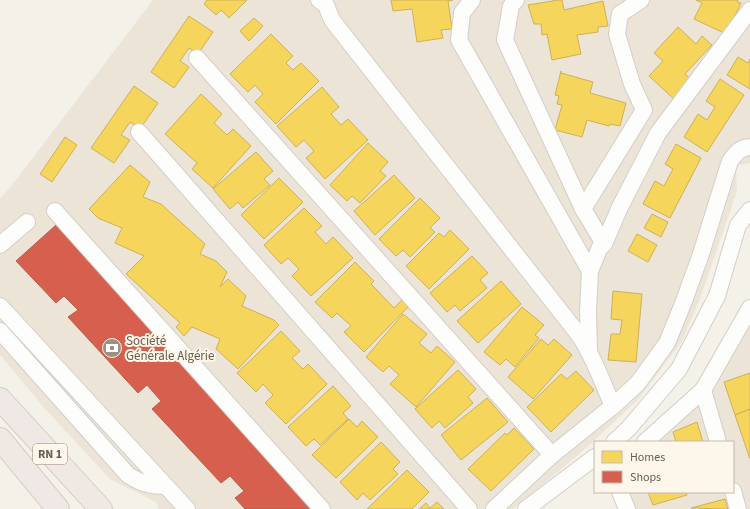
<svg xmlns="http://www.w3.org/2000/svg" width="750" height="509" font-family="'Source Sans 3',sans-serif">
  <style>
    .residential { fill: #ece4d7 }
    .homes { fill: #f6d55c; stroke: #cdb158 }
    .shops { fill: #d6604d; stroke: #b65f4d }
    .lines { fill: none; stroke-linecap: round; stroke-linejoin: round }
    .minor-casing { stroke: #d3cec7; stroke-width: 18 }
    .highway-casing { stroke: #d3cdc6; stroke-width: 24 }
    .minor { stroke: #fdfdfc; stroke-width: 16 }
    .highway { stroke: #efe8e4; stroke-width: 22 }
    .labels { text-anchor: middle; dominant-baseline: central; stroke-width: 4; stroke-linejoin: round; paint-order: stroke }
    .shield { fill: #fcf7ea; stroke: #988a7c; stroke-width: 1 }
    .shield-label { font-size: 12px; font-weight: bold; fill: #6d5c4d }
    .poi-label { font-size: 13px; fill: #6d5c4d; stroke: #fcf7ea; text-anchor: start }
  </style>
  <rect width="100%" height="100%" fill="#f4f1e9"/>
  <g class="residential">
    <polygon points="153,0 750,0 750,163 736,166 737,191 700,299 682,341 637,401 577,456 513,509 159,509 156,502 110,479 46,410 0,355 0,198 9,189"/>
    <polygon points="750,308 750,509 627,509 620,492 733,492 733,442 645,442 703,390"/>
  </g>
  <g class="homes">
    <polygon points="207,0 247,0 229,18 221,10 216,15 204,4"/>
    <polygon points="391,0 453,0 448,1 452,29 441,30 443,38 417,42 412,9 393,11"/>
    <polygon points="558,0 562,0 564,10 603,1 608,26 598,27 598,32 577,35 581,54 552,60 547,34 542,35 541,24 534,24 528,5"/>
    <polygon points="696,0 738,0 737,2 741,3 726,34 694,19 702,3"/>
    <polygon points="189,16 213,32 198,54 189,48 180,61 189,67 174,88 151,72"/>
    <polygon points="254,18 263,26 249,41 240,31"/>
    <polygon points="678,27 696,44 702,36 712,45 685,74 693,81 675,100 649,76 663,61 654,53"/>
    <polygon points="271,34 293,56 286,63 293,70 301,63 319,81 276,124 255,102 263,94 255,85 248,92 230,74"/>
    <polygon points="738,57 748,63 750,59 750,89 727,75"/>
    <polygon points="561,71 561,73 593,82 590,93 626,103 620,126 610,124 609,126 587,120 582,137 555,130 562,105 557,104 559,96 555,95"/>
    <polygon points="720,79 744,95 707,152 684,137 698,114 707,120 715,107 706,101"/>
    <polygon points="134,86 158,103 140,129 130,122 121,135 130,140 114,163 91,148"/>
    <polygon points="322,87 339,107 331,114 341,125 348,119 368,140 325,179 306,158 314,151 304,140 296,147 277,126"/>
    <polygon points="201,94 222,114 214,123 227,135 233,129 251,146 213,188 192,169 197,163 165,134"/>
    <polygon points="65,137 77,145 52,182 40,174"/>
    <polygon points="368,143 388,162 380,171 386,176 360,203 352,196 347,201 330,185"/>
    <polygon points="676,144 701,158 670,218 643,204 655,181 664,186 673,169 665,164"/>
    <polygon points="256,152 273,171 264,179 270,185 243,208 238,202 230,209 213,189"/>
    <polygon points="130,165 150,182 143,197 161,204 205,244 200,254 216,261 227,272 220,287 228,279 246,296 242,306 274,320 279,325 238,369 216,349 220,339 192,327 184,336 176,327 180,323 126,274 144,256 115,243 122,228 98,218 89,209"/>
    <polygon points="394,175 415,198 375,235 354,211"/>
    <polygon points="279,178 303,202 264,239 241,215"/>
    <polygon points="420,198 440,218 430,228 435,232 410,257 403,250 396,256 379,239"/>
    <polygon points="304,208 322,226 315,232 326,244 333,237 353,258 311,296 292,276 299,269 288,258 281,264 264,245"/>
    <polygon points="652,214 668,222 661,237 644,228"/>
    <polygon points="450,230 469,249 429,289 406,266 439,233 444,237"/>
    <polygon points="637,234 657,245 648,262 628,251"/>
    <polygon points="472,256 488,273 480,280 487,288 460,311 455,305 447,312 430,293"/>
    <polygon points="355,262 374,281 371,284 394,308 402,300 409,306 364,352 344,332 351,326 337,313 332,318 315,302"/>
    <polygon points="501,281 521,304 478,343 457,321"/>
    <polygon points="613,291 642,294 636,362 608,360 611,334 620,334 622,320 611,319"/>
    <polygon points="522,307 544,325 535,335 539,338 515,367 506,359 500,365 484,352"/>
    <polygon points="403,314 427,334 419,343 431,353 437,346 455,362 416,407 390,384 399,375 389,366 383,372 366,357"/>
    <polygon points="281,331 300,351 292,358 303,369 308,364 327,384 286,424 265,403 273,395 263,384 256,392 237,373"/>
    <polygon points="541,339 548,345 554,339 572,355 533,399 508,377"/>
    <polygon points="458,370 476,389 468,397 473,403 445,428 439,421 432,428 415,409"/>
    <polygon points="576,371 594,390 551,432 527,407 561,374 567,379"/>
    <polygon points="750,373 750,409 735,415 724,382"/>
    <polygon points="333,386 351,406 343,413 348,419 320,445 314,439 306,446 288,427"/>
    <polygon points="487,398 508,422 461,460 441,435"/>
    <polygon points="750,409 750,459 735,415"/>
    <polygon points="349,419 357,427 362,421 378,437 336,478 312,455"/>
    <polygon points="697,422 703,442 676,442 673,432"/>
    <polygon points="514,428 534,449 491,491 468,469 505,433 507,435"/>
    <polygon points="381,442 400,462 393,469 398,474 370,500 363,493 357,500 340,482"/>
    <polygon points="407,470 429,492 412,509 367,509"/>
    <polygon points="648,492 686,492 687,495 653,505"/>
    <polygon points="725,499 728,509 691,508"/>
    <polygon points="437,502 444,509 419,509 426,503 430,508"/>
  </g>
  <polygon class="shops" points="56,225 318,509 245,509 235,498 244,491 230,476 221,483 152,409 161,401 147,385 138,393 68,317 78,310 64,296 56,303 16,261"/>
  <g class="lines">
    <defs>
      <g id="minor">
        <path d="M319,0L326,5L332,20L579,335C594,357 602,382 613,406L552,455L494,509"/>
        <polyline points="472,0 462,13 459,40 590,271 588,312 589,350"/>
        <polyline points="516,0 511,6 505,40 583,209 604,244"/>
        <polyline points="197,58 552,455"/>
        <polyline points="139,132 469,509"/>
        <polyline points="583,209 644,110 632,84 617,34 620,14 641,0"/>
        <polyline points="55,211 322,509"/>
        <polyline points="0,245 27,222"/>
        <polyline points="590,271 600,247 604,244 620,207 658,133 750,10"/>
        <polyline points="0,306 187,509"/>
        <path d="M0,331L128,475C141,483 148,486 165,486"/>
        <polyline points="703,390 750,308"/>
        <path d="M613,406L638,383L667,343L684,301L701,254L730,161C736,153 739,148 750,147"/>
        <polyline points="614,442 629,428 679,369 717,296 738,225 750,210"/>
        <polyline points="645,442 703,390 718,442"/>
        <polyline points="733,491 738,509"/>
        <polyline points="620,492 627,509"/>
        <polyline points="526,509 595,457"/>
      </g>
      <g id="highway">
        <polyline points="0,399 101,509"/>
        <polyline points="0,439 58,509"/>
      </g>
    </defs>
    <use href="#minor" class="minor-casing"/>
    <use href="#highway" class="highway-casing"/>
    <use href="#minor" class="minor"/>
    <use href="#highway" class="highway"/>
  </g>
  <defs>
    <symbol id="bank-disc" viewBox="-11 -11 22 22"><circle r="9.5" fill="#9c9084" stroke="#fcf7ea"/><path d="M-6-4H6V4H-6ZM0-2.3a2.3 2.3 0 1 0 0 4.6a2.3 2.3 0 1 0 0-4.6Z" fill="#fff"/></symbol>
  </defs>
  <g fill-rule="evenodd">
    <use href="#bank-disc" x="101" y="337" width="22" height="22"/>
  </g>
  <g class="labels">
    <rect class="shield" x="33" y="444" width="34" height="20" rx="3"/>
    <g class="shield-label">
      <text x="50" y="454">RN 1</text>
    </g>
    <g class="poi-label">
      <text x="126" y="341">Société<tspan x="126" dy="15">Générale Algérie</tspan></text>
    </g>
  </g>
  <rect x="594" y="441" width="140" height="52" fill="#fcf7ea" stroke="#c3b9ab"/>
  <rect x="602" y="451" width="20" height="12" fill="#f6d55c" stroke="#c3b9ab"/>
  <text x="630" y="461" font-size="12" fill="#6d5c4d">Homes</text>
  <rect x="602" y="471" width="20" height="12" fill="#d6604d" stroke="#c3b9ab"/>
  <text x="630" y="481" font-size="12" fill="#6d5c4d">Shops</text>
</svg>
